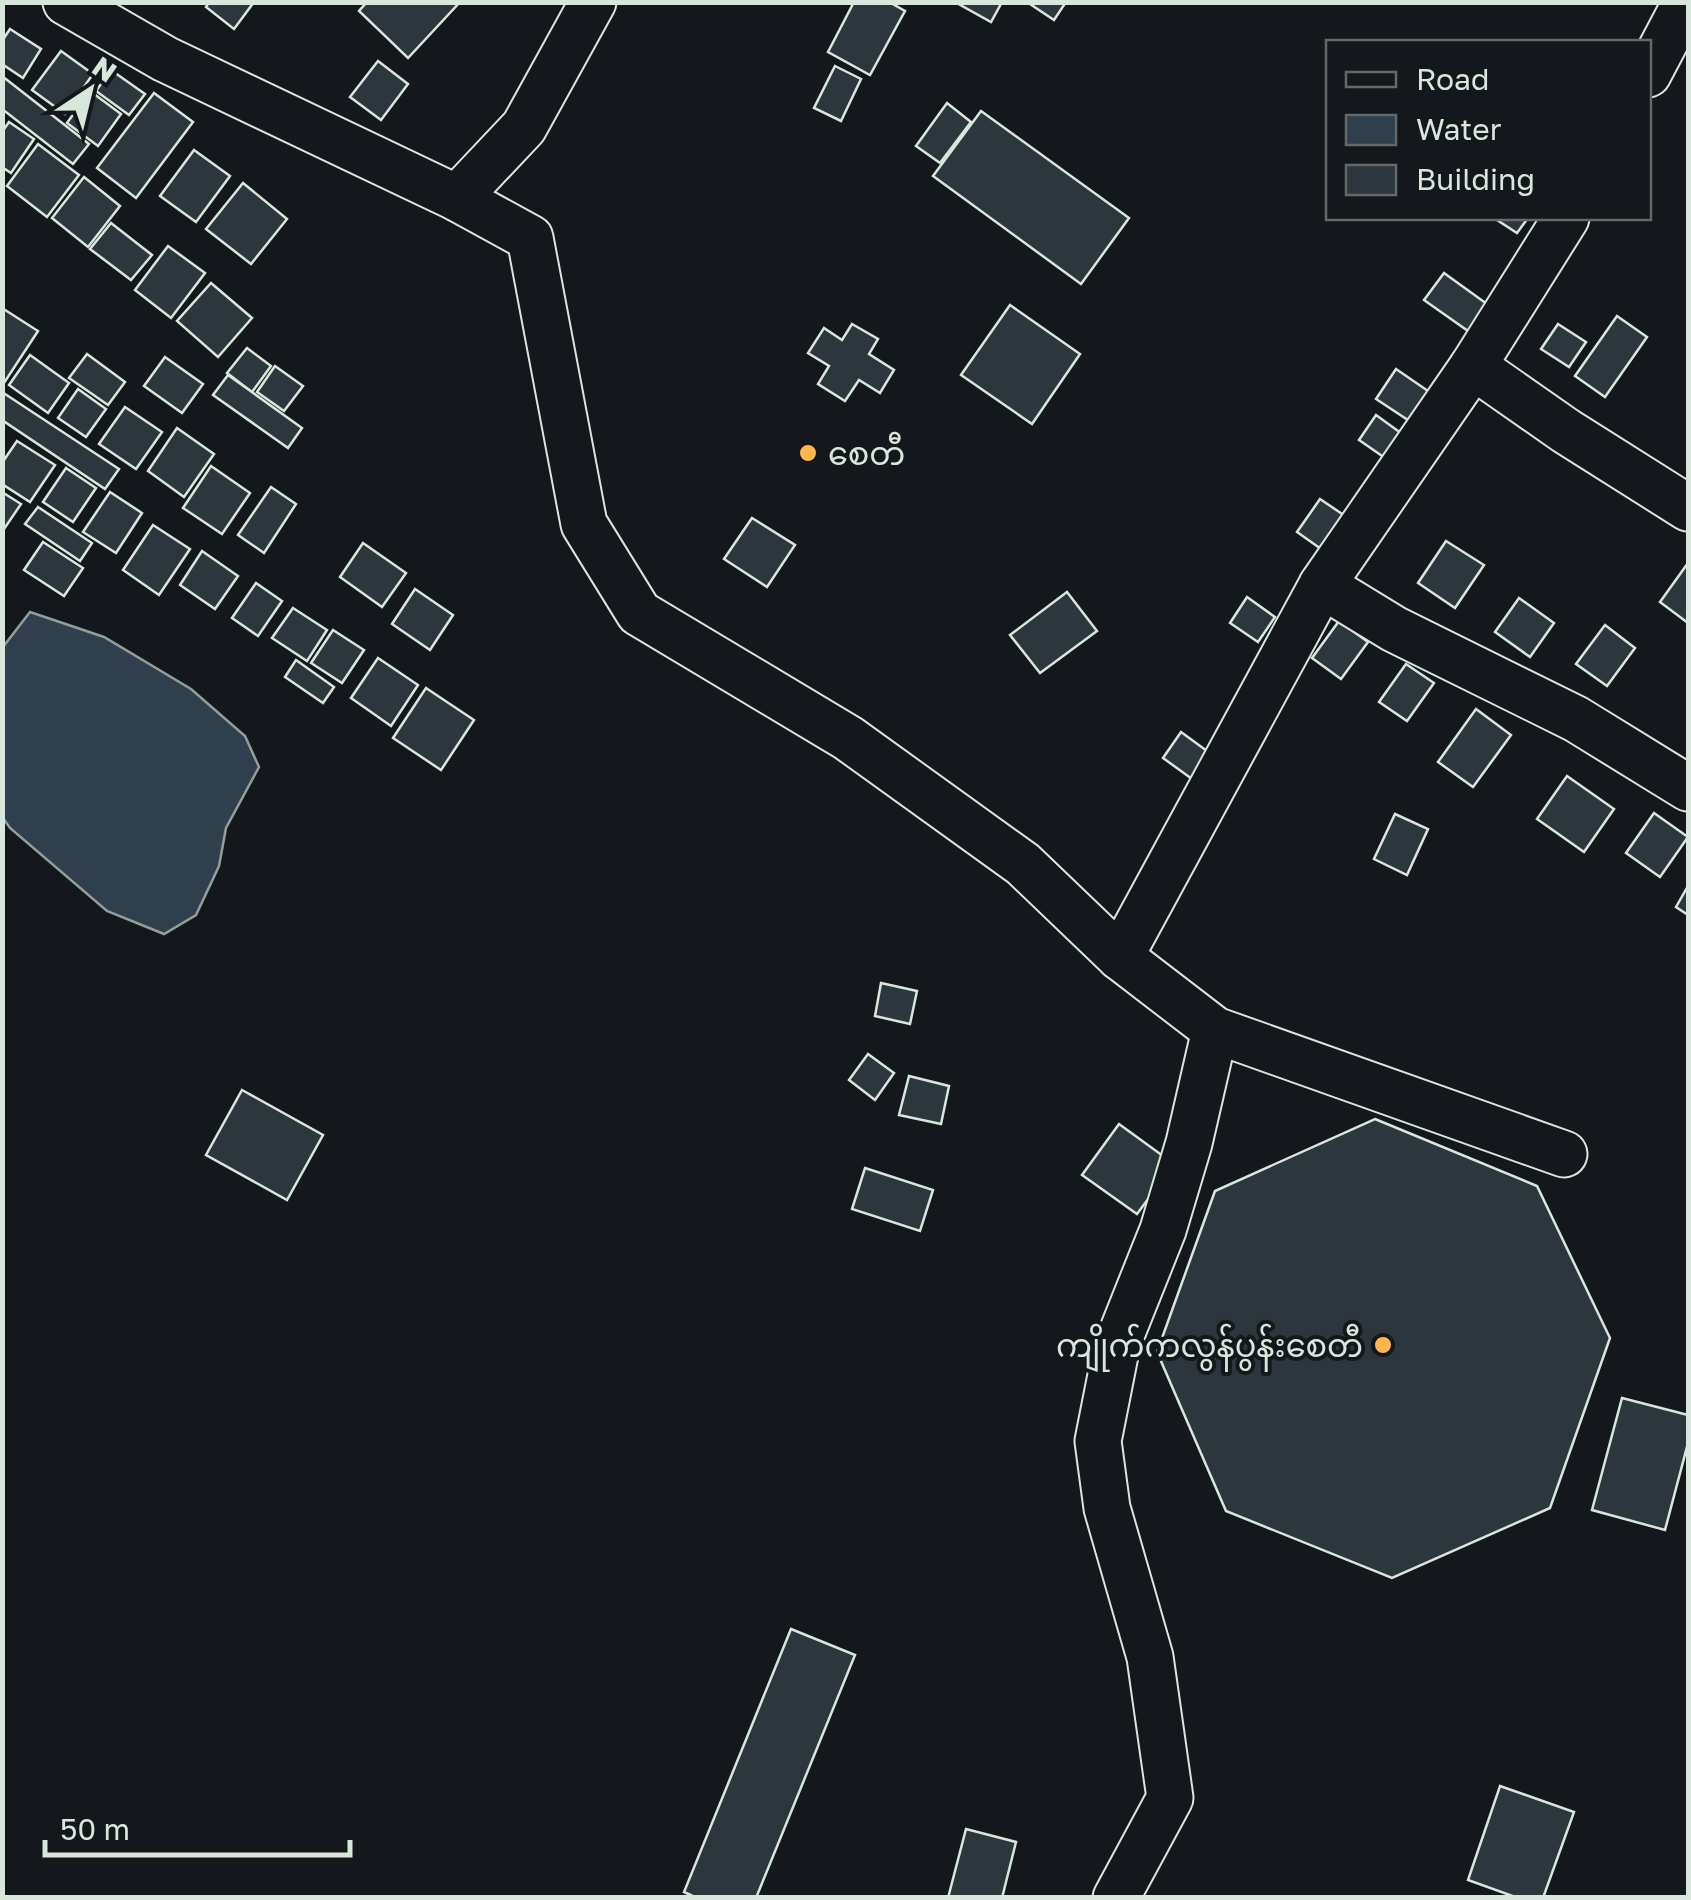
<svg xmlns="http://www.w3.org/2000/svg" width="1691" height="1900" font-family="'Golos Text','Noto Sans Myanmar',sans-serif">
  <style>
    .water { fill: #2f3f4d; stroke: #939e99; stroke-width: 2.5 }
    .building { fill: #2c363c; stroke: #d8e6dc; stroke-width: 2.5 }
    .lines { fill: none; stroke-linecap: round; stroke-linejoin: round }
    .minor-casing { stroke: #d8e6dc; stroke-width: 49 }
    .minor { stroke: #14181c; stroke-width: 45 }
    .poi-dot { fill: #ffb74d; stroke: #14181c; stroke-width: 4 }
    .labels { text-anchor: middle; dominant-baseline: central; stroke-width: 8; stroke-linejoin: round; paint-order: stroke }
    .poi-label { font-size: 32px; fill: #d8e6dc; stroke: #14181c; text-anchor: start }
  </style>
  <rect width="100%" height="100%" fill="#14181c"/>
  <polygon class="water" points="30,612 104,637 191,689 245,736 259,767 226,828 219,866 196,915 164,934 107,911 10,828 3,818 3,647"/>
  <g class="building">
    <polygon points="209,2 254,2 234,29 206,7"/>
    <polygon points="367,2 460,2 408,58 359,11"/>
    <polygon points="854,2 889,2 905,11 870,75 828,52"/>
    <polygon points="955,2 1002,2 991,22"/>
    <polygon points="1027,2 1066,2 1054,20"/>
    <polygon points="10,29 41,49 23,78 2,64 2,41"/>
    <polygon points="61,51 93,74 65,114 32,90"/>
    <polygon points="378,61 408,84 381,120 350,97"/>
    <polygon points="835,66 861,79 841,121 814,108"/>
    <polygon points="111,70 145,94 129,115 96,91"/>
    <polygon points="2,76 89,144 73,164 2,109"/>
    <polygon points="90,91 121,114 98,146 67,123"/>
    <polygon points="154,93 193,122 136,198 97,168"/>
    <polygon points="947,103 971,122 940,163 916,146"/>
    <polygon points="981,111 1129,218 1081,284 933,176"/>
    <polygon points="9,122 34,139 11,173 2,167 2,132"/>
    <polygon points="38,144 79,175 47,217 7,186"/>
    <polygon points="194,150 230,176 196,222 160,196"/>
    <polygon points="84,177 120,206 88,247 52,218"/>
    <polygon points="243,183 287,219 251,264 206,229"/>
    <polygon points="1494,218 1528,218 1517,233"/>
    <polygon points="111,223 152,255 131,280 90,249"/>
    <polygon points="168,246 205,273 171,318 135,290"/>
    <polygon points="1444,273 1487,304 1468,331 1424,300"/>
    <polygon points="211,283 252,318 218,357 177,321"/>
    <polygon points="1010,305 1080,354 1032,424 961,375"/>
    <polygon points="2,308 38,331 4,383 2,382"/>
    <polygon points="1617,316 1647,337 1605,397 1575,376"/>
    <polygon points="852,324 878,339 869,354 894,370 880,393 859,380 845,401 818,384 829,366 808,353 824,328 842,340"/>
    <polygon points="1558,324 1586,342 1569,367 1541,349"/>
    <polygon points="247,348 271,366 252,392 227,373"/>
    <polygon points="87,354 125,382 108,405 69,378"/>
    <polygon points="30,355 69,383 48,413 9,385"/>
    <polygon points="165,357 203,384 182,413 144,386"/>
    <polygon points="275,366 303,386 284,411 257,392"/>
    <polygon points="1396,369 1431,393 1411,422 1376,399"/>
    <polygon points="228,375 302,428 288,448 213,395"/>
    <polygon points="78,389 106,409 86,437 58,418"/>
    <polygon points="2,392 119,469 105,489 2,420"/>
    <polygon points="125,407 162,432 136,469 99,444"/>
    <polygon points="1376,415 1405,436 1388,460 1359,440"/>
    <polygon points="177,428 214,454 184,497 148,471"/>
    <polygon points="17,441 55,465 30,502 2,484 2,463"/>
    <polygon points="211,466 250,493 222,534 183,508"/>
    <polygon points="66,468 96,488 73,522 43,502"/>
    <polygon points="271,487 296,504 264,553 238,535"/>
    <polygon points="2,492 21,504 2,532"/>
    <polygon points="110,492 142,513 116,553 83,532"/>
    <polygon points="1320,499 1354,522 1331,556 1297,532"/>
    <polygon points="38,507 92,543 80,561 25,524"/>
    <polygon points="752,518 795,545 767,587 724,559"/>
    <polygon points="153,525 190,549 159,595 123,570"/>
    <polygon points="1446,541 1484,565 1455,608 1418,583"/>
    <polygon points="43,542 83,568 64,596 24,570"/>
    <polygon points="363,543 406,573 382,607 340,577"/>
    <polygon points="202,551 238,576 215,609 180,585"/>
    <polygon points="1688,563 1688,623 1660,602"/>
    <polygon points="256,583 282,601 258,636 232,618"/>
    <polygon points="415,589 453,615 430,650 392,624"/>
    <polygon points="1067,592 1097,631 1040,673 1010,635"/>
    <polygon points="1247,597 1275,617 1258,642 1230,623"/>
    <polygon points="1519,598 1554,623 1530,657 1495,632"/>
    <polygon points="293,608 327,630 307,661 272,638"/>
    <polygon points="1339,621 1368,642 1341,679 1312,658"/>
    <polygon points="1605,625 1635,648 1607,686 1576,664"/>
    <polygon points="333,630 364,650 342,683 311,663"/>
    <polygon points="378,658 418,685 391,726 351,698"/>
    <polygon points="296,660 334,687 323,703 285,677"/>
    <polygon points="1406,664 1434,683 1407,721 1379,702"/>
    <polygon points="426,688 474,720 441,770 393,738"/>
    <polygon points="1476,709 1511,735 1473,787 1438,762"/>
    <polygon points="1181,732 1218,759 1199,784 1163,758"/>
    <polygon points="1567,776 1614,809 1584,852 1537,819"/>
    <polygon points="1654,813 1688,837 1660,877 1626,853"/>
    <polygon points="1395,814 1428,829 1407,875 1374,859"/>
    <polygon points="1688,886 1688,915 1676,907"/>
    <polygon points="881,983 917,991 910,1024 875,1016"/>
    <polygon points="868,1054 894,1073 875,1100 849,1080"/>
    <polygon points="909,1076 949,1086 941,1124 899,1115"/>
    <polygon points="242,1090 323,1135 287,1200 206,1155"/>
    <polygon points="1375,1119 1537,1186 1610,1338 1550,1508 1392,1578 1226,1511 1157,1352 1215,1191"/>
    <polygon points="1119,1124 1174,1164 1137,1214 1082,1175"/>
    <polygon points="865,1168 933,1190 920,1231 852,1209"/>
    <polygon points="1622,1398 1688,1415 1688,1443 1665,1530 1592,1510"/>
    <polygon points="791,1629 855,1655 756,1898 697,1898 684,1892"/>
    <polygon points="1500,1786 1574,1812 1543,1898 1518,1898 1468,1880"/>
    <polygon points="966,1829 1016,1842 1002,1898 948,1898"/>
  </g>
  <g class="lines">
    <defs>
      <g id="minor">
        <polyline points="66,2 165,59 457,198 530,238 584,524 639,613 848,738 1023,864 1120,957 1215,1030 1564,1154"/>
        <polyline points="1648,74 1686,2"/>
        <polyline points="457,198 524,127 593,2"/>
        <polyline points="1566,218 1473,366 1322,585 1394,629 1576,719 1688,788"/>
        <polyline points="1473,366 1566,431 1688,508"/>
        <polyline points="1120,957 1322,585"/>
        <polyline points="1116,1898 1170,1798 1150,1657 1107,1508 1098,1441 1117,1345 1163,1230 1189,1143 1215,1030"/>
      </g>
    </defs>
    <use href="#minor" class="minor-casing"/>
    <use href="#minor" class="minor"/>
  </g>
  <g class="poi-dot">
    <circle cx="808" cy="453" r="10"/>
    <circle cx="1383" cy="1345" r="10"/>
  </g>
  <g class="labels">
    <g class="poi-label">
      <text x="828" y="453">စေတီ</text>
      <text x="1363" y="1345" text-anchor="end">ကျိုက်ကလွန်ပွန်းစေတီ</text>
    </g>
  </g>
  <rect width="1691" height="1900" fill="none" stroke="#d8e6dc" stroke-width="10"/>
  <rect x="1326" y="40" width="325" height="180" fill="#14181c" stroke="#626a69" stroke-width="2.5"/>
  <rect x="1346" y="72" width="50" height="15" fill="#14181c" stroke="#626a69" stroke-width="2.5"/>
  <text x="1416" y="90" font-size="30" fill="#d8e6dc">Road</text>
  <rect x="1346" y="115" width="50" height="30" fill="#2f3f4d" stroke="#626a69" stroke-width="2.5"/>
  <text x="1416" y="140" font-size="30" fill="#d8e6dc">Water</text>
  <rect x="1346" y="165" width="50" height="30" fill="#2c363c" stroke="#626a69" stroke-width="2.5"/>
  <text x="1416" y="190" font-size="30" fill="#d8e6dc">Building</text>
  <g transform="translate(90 90) rotate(35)" stroke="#14181c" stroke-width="8" paint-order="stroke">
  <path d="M0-8L18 38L0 25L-18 38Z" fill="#d8e6dc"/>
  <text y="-15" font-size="28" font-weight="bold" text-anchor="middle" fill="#d8e6dc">N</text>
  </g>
  <path d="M45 1840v15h305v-15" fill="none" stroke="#d8e6dc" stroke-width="5"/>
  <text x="60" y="1840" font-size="30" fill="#d8e6dc" stroke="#14181c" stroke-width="8" paint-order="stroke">50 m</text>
</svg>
